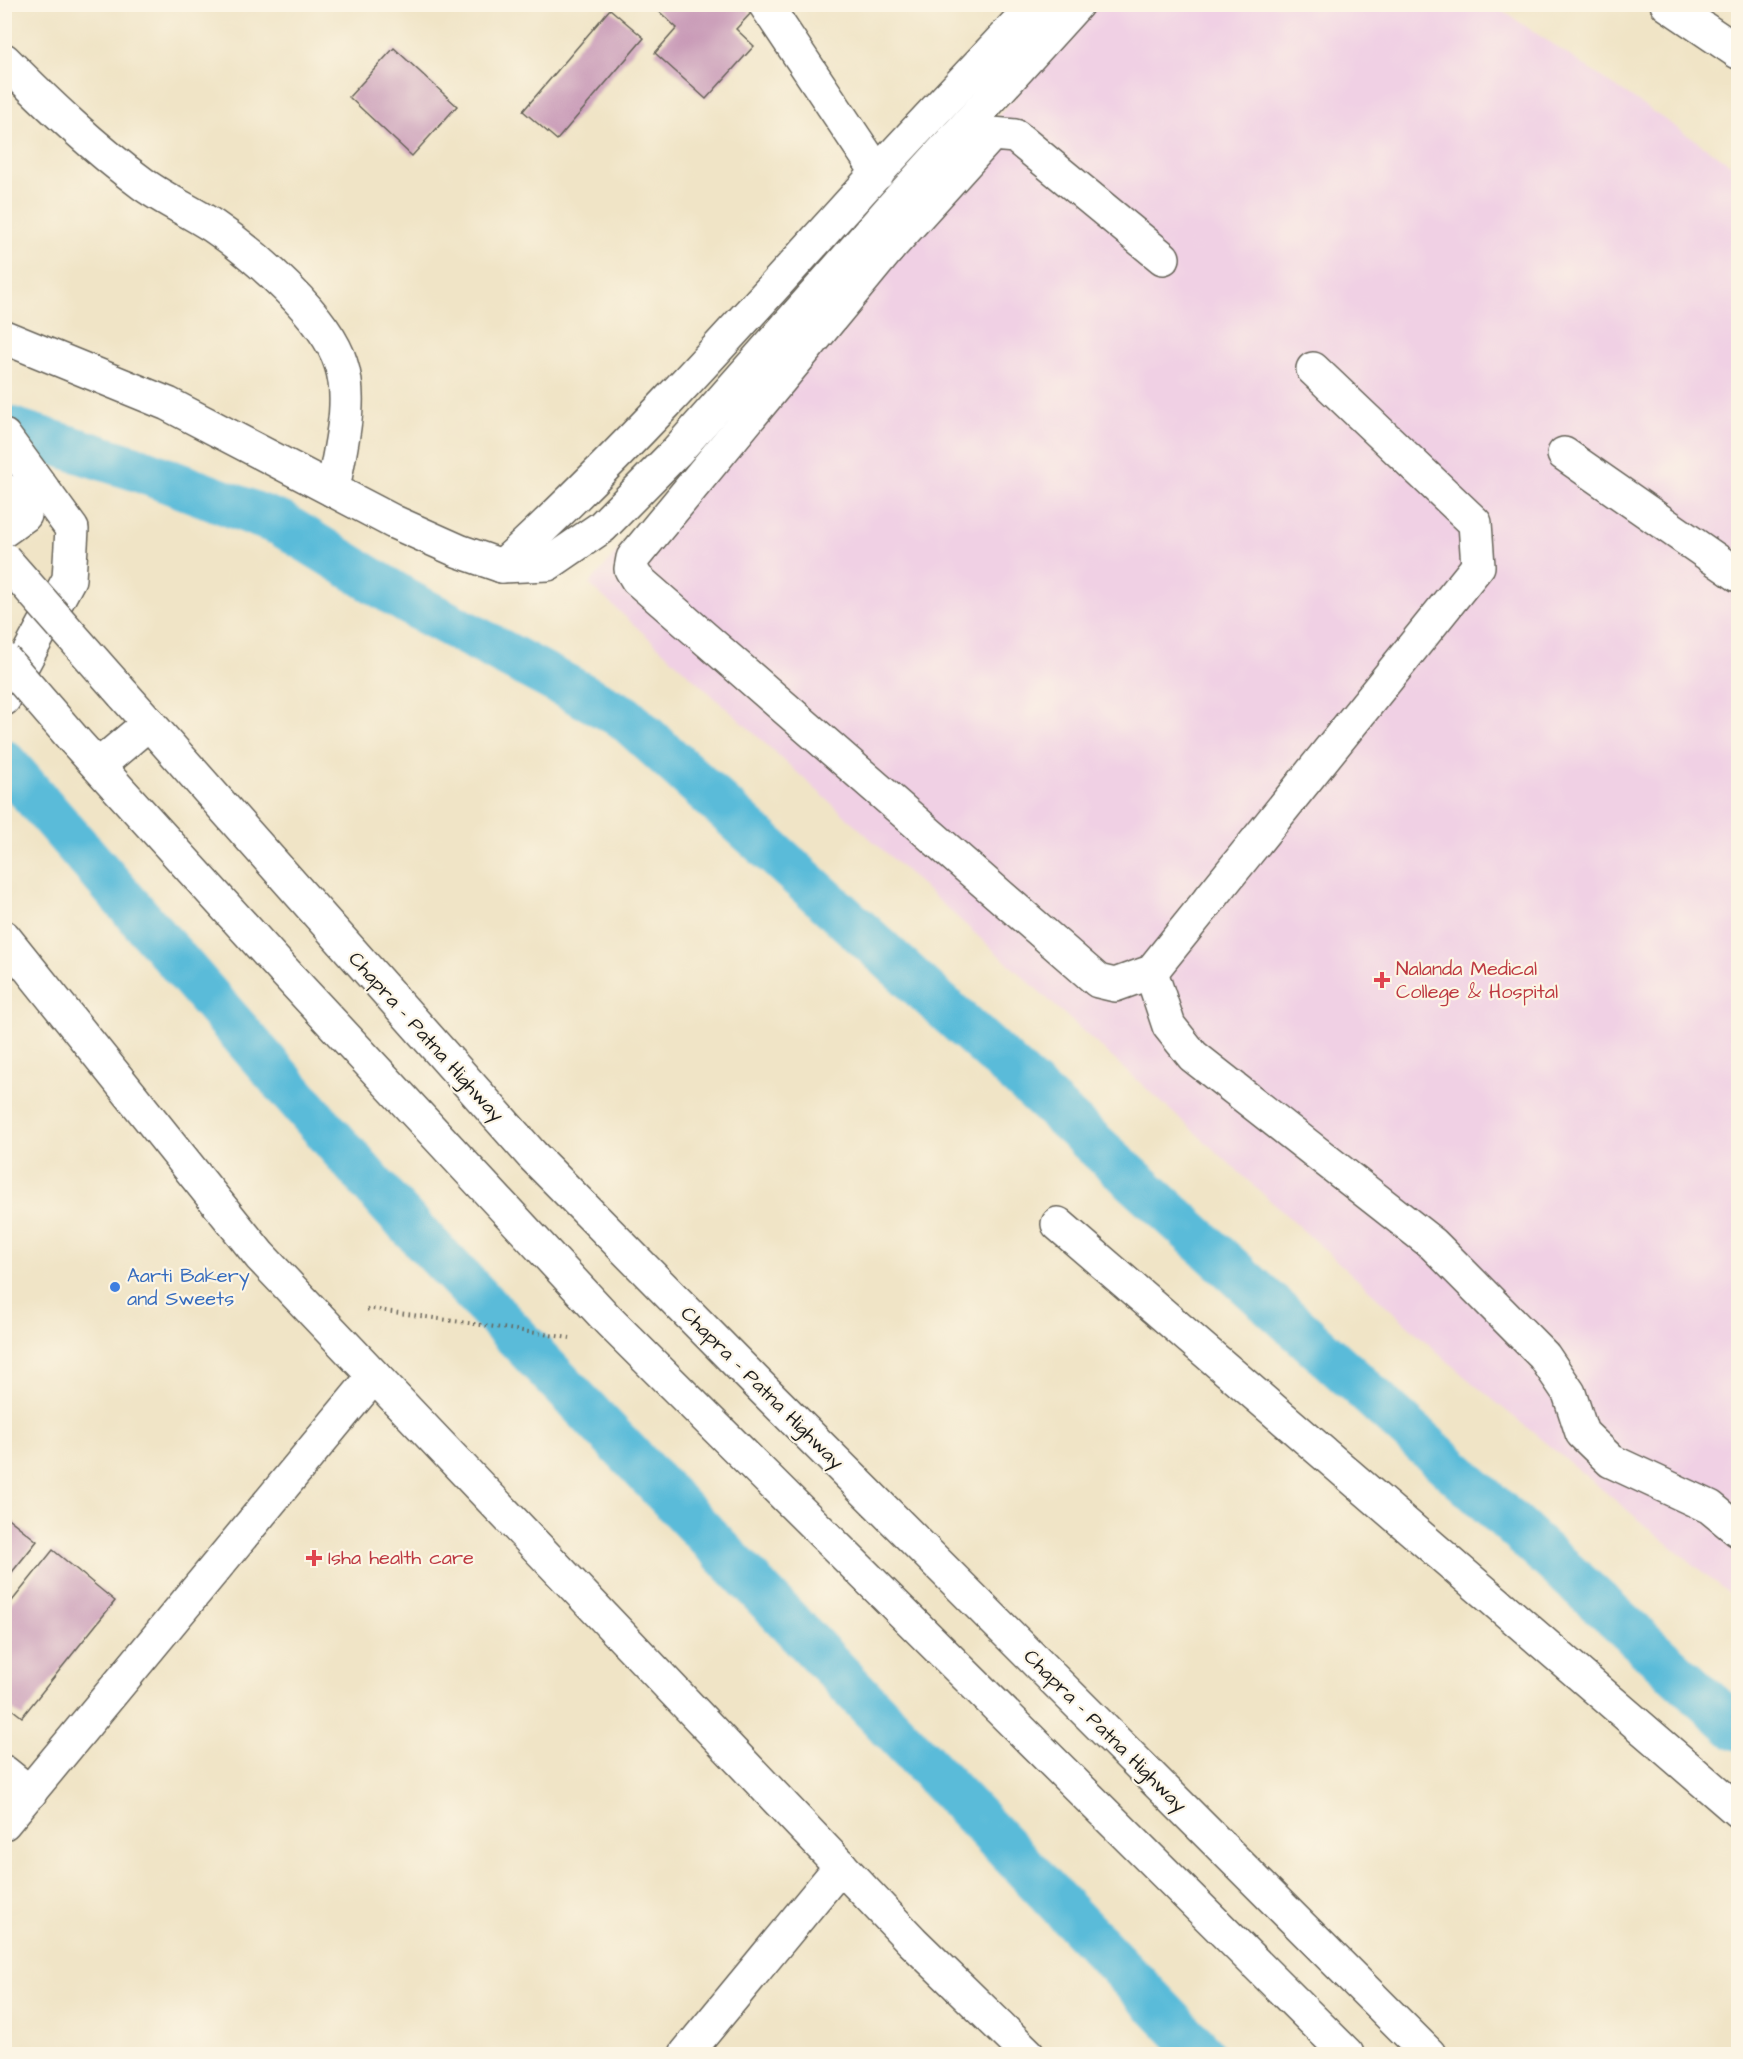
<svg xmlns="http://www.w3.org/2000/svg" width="1743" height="2059" font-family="'Architects Daughter',sans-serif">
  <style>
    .built { fill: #f0d0e4 }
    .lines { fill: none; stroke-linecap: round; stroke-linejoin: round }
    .canal { stroke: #5abbd9; stroke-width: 45 }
    .building { fill: #c99bb8 }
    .minor-casing { stroke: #666258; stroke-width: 36 }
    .highway-casing { stroke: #666258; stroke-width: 36 }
    .path { stroke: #666258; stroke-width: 4; stroke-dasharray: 1.5 4.5; stroke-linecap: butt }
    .minor { stroke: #fff; stroke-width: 33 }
    .highway { stroke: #fff; stroke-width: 33 }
    .highway-bridge-casing { stroke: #666258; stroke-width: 36; stroke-linecap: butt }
    .highway-bridge { stroke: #fff; stroke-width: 33 }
    .health-dot { fill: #e0444e; stroke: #fcf5e5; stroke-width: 2 }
    .shop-dot { fill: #3f7fe0; stroke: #fcf5e5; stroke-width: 2 }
    .labels { text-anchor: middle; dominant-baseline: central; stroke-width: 4.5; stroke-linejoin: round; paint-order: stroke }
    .health-label { font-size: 20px; fill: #be3a42; stroke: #fcf5e5; text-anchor: start }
    .street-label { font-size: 20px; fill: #1c1c1c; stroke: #fcf5e5 }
    .shop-label { font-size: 20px; fill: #366cbe; stroke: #fcf5e5; text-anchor: start }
  </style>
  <rect width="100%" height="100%" fill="#fcf5e5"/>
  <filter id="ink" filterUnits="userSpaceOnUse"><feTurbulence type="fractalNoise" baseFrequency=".0167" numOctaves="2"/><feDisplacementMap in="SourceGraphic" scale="12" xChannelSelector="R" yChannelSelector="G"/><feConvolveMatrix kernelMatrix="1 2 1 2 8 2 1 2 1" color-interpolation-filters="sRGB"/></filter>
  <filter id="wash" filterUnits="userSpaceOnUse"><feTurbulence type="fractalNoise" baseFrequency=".008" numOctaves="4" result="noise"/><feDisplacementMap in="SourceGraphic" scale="24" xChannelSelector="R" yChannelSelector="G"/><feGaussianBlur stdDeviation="1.35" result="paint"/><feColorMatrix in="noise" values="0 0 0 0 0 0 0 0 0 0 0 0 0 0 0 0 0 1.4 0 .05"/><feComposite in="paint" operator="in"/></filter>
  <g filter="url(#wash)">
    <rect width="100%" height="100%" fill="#f0e4c6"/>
    <polygon class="built" points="1095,5 1494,5 1738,169 1738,1601 1464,1376 589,584"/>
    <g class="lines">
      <g class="canal">
        <polyline points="4,427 137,469 281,524 411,604 624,717 1738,1729"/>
        <polyline points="4,762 391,1206 1203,2054"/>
      </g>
    </g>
    <g id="blocks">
      <g class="building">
        <polygon points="651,4 742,4 751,13 736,29 754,46 706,99 655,53 677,28"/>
        <polygon points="610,9 644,38 557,140 523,111"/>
        <polygon points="394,48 457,106 412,156 349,97"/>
        <polygon points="4,1515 37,1541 4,1582"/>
        <polygon points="53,1550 115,1601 22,1717 4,1703 4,1611"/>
      </g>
    </g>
  </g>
  <g filter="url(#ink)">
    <use href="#blocks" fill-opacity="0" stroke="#666258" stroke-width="1.5"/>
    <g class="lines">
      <defs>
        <g id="minor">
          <polyline points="765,4 878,173"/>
          <polyline points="1667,4 1738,52"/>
          <path d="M4,60C48,104 93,147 143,184C165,200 190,211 213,226C253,253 327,317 341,364C354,403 339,451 333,490"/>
          <polyline points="868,235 888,249 633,558 631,569 637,579 1098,981 1115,985 1151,972 1478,566 1475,523 1313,369"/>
          <polyline points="888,249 992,134 1015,136 1163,258"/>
          <polyline points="4,337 168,404 394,522 459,551 502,566 548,564 602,527 676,452 894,205 1077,4"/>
          <polyline points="4,436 72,529 69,579 4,699"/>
          <polyline points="1564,454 1738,575"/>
          <polyline points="4,490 25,515 4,530"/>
          <path d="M502,566C636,443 755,307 877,173C929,116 983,61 1035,4"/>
          <polyline points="4,937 260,1256 912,1941 1028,2054"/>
          <polyline points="1151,972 1169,1026 1193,1056 1433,1244 1544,1356 1569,1393 1582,1433 1611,1461 1710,1507 1738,1530"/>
          <polyline points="1058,1224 1738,1811"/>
          <polyline points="4,1772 30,1793"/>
          <polyline points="4,1823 374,1376"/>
          <polyline points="686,2054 841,1866"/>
        </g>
        <g id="highway">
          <polyline points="123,694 532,1155 758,1384 1429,2054"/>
          <polyline points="75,741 283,970 610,1322 1347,2054"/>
          <polyline points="98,766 149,723"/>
        </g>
      </defs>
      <use href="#minor" class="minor-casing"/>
      <use href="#highway" class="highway-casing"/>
      <polyline class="path" points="367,1310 372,1309 570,1338"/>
      <use href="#minor" class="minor"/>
      <use href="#highway" class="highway"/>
      <defs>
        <g id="highway-bridge">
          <polyline points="4,559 123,694"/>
          <polyline points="4,659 75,741"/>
        </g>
      </defs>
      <use href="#highway-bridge" class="highway-bridge-casing"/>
      <use href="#highway-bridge" class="highway-bridge"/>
    </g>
  </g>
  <g class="health-dot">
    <path d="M1379 971h6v6h6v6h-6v6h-6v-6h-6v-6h6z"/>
    <path d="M311 1549h6v6h6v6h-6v6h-6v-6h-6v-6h6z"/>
  </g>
  <circle class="shop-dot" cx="115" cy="1287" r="6"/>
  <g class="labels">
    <g class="health-label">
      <text x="1396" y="969">Nalanda Medical<tspan x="1396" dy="23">College &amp; Hospital</tspan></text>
      <text x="328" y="1558">Isha health care</text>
    </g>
    <g class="street-label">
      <text transform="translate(426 1037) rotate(48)">Chapra - Patna Highway</text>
      <text transform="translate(762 1388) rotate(45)">Chapra - Patna Highway</text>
      <text transform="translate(1105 1731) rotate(45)">Chapra - Patna Highway</text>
    </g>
    <g class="shop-label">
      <text x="127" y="1276">Aarti Bakery<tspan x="127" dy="23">and Sweets</tspan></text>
    </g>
  </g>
  <rect width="1743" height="2059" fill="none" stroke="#fcf5e5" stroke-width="24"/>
</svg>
